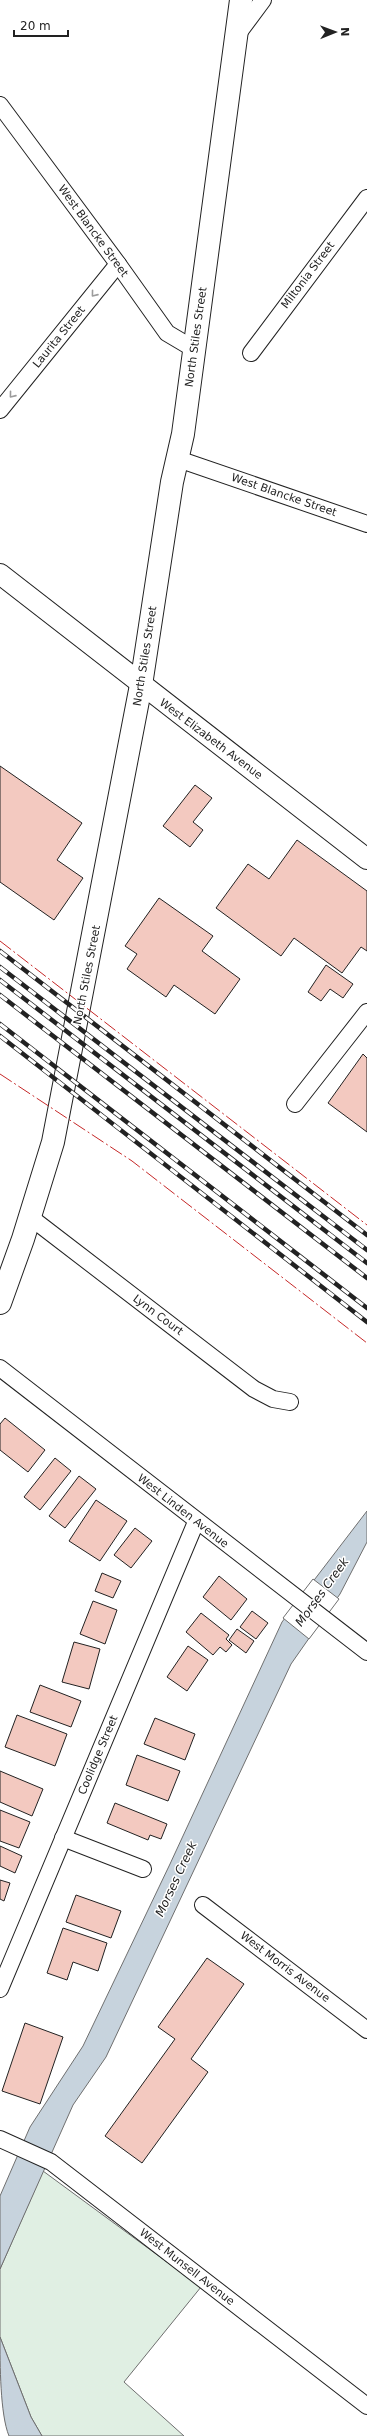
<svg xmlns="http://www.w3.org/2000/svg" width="367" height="2436" font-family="'DejaVu Sans',sans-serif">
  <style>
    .green { fill: #e0efe3; stroke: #6f6f6f }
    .water { fill: #c7d3dd; stroke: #6f6f6f }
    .pier { fill: #fff; stroke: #6f6f6f }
    .building { fill: #f3c9c0; stroke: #222 }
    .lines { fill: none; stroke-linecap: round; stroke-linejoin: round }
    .minor-casing { stroke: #222; stroke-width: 18 }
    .tertiary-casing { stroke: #222; stroke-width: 22 }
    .secondary-casing { stroke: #222; stroke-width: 24 }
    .minor { stroke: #fff; stroke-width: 16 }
    .tertiary { stroke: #fff; stroke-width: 20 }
    .secondary { stroke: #fff; stroke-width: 22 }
    .rail-casing { stroke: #222; stroke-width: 4.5 }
    .rail { stroke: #fff; stroke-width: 3; stroke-dasharray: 9; stroke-linecap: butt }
    .power { stroke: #c62828; stroke-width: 1; stroke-dasharray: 14 3 2 3; stroke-linecap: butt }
    .oneway { stroke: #9c9c9c }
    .labels { text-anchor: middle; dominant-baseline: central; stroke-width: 3; stroke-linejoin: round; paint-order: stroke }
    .street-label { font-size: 11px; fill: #222; stroke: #fff }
    .water-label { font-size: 12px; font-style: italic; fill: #222; stroke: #fff }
  </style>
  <rect width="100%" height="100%" fill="#fff"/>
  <polygon class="green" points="43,2171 201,2287 124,2382 184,2436 42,2436 31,2417 0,2337 0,2269"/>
  <g class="water">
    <polygon points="367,1511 367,1542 340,1594 291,1664 106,2057 73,2105 0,2269 0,2196 30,2127 83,2046 170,1864 282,1622"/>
    <path d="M0,2337L31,2417L42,2436H9C0,2414 0,2364 0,2337Z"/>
  </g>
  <polygon class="pier" points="313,1579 339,1599 309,1639 283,1618"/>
  <g class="building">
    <polygon points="0,766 82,823 57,860 83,878 54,920 0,882"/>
    <polygon points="195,785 212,798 193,822 203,830 190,847 163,826"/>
    <polygon points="297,840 367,891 367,951 361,947 342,973 294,938 281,956 216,908 248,864 269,879"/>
    <polygon points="159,898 213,936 202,951 240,979 215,1014 174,985 166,997 127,969 137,954 125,946"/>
    <polygon points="326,965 353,984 343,998 330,989 321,1001 308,992"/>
    <polygon points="363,1054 367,1058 367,1132 328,1103"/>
    <polygon points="5,1418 45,1450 28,1472 0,1450 0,1424"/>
    <polygon points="55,1458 71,1471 40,1510 24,1497"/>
    <polygon points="79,1476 96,1489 65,1528 49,1516"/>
    <polygon points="96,1500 127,1521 100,1561 69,1541"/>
    <polygon points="135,1528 152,1541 131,1568 114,1555"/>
    <polygon points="102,1573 121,1581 113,1598 95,1591"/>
    <polygon points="219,1576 247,1599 231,1620 203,1597"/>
    <polygon points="93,1601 117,1610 105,1644 80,1634"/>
    <polygon points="252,1611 268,1623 256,1639 240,1627"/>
    <polygon points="201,1613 229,1635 226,1639 232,1645 226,1652 220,1647 213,1655 186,1632"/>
    <polygon points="237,1629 254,1641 246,1653 229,1640"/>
    <polygon points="74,1642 100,1649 89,1689 62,1682"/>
    <polygon points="188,1646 208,1660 187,1691 167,1677"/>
    <polygon points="40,1685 81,1701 71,1727 30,1712"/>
    <polygon points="17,1715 67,1734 55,1766 5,1747"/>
    <polygon points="155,1718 195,1734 185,1760 144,1744"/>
    <polygon points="137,1755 180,1771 168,1801 126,1785"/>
    <polygon points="0,1771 43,1789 32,1816 0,1802"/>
    <polygon points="115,1803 167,1824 161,1839 150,1835 148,1840 107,1823"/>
    <polygon points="0,1810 30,1822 19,1848 0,1841"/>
    <polygon points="0,1846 22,1856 15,1873 0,1866"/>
    <polygon points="0,1880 10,1883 4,1901 0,1899"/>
    <polygon points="76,1895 121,1911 111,1938 66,1922"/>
    <polygon points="63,1928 107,1943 98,1971 73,1962 67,1980 47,1973"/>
    <polygon points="207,1958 244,1984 191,2059 208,2072 142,2163 105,2136 175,2039 158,2027"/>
    <polygon points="25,2023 63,2037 40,2104 2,2091"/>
  </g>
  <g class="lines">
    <defs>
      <g id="minor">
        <polyline points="237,35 263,0"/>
        <polyline points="0,105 118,264 167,333 194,349"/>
        <polyline points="251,353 367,198"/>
        <polyline points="0,410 118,264"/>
        <polyline points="178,459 367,524"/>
        <polyline points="295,1104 367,1012"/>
        <polyline points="30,1217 254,1389 273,1399 290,1402"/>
        <polyline points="0,1368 367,1652"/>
        <polyline points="63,1838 143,1869"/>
        <polyline points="203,1905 367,2030"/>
        <polyline points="0,1989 196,1522"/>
        <polyline points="0,2139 51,2162 367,2406"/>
      </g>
      <polyline id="tertiary" points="0,574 367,859"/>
      <polyline id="secondary" points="0,1303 23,1239 53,1142 141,685 172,482 183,434 241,0"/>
    </defs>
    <use href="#minor" class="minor-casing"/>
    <use href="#tertiary" class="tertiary-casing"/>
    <use href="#secondary" class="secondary-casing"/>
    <use href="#minor" class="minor"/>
    <use href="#tertiary" class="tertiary"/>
    <use href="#secondary" class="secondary"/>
    <defs>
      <g id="rail">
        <polyline points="0,951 367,1235"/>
        <polyline points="0,967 367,1250"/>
        <polyline points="0,980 367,1263"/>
        <polyline points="0,995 367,1278"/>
        <polyline points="0,1024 367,1308"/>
        <polyline points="0,1036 367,1322"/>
      </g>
    </defs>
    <use href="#rail" class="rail-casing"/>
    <use href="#rail" class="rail"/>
    <g class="power">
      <polyline points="0,941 367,1225"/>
      <polyline points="0,1074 132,1161 367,1343"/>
    </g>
  </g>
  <defs><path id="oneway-chevron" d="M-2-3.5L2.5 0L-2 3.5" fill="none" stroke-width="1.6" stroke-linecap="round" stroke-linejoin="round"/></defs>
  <g class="oneway">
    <use href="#oneway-chevron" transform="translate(94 294) rotate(129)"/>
    <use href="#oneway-chevron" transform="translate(12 395) rotate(129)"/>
  </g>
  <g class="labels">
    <g class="street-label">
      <text transform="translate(93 231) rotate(54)">West Blancke Street</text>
      <text transform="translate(308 275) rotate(-53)">Miltonia Street</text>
      <text transform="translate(59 337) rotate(-51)">Laurita Street</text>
      <text transform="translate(196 337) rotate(-82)">North Stiles Street</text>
      <text transform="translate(284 495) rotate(19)">West Blancke Street</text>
      <text transform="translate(145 656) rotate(-81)">North Stiles Street</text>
      <text transform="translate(211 739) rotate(37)">West Elizabeth Avenue</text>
      <text transform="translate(87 975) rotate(-79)">North Stiles Street</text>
      <text transform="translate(158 1315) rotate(37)">Lynn Court</text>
      <text transform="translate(183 1511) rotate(38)">West Linden Avenue</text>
      <text transform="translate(98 1755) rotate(-67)">Coolidge Street</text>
      <text transform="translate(285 1967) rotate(37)">West Morris Avenue</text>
      <text transform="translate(187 2267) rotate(38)">West Munsell Avenue</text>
    </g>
    <g class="water-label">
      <text transform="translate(322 1592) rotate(-54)">Morses Creek</text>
      <text transform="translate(176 1879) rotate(-65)">Morses Creek</text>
    </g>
  </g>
  <g transform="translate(335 32) rotate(89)" stroke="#ffffff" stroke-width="3" paint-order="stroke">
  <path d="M0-3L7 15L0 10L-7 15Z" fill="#222222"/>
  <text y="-6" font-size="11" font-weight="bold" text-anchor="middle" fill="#222222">N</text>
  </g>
  <path d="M14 30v6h54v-6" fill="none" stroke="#222222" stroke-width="2"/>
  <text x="20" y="30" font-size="12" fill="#222222" stroke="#ffffff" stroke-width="3" paint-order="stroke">20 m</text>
</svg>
